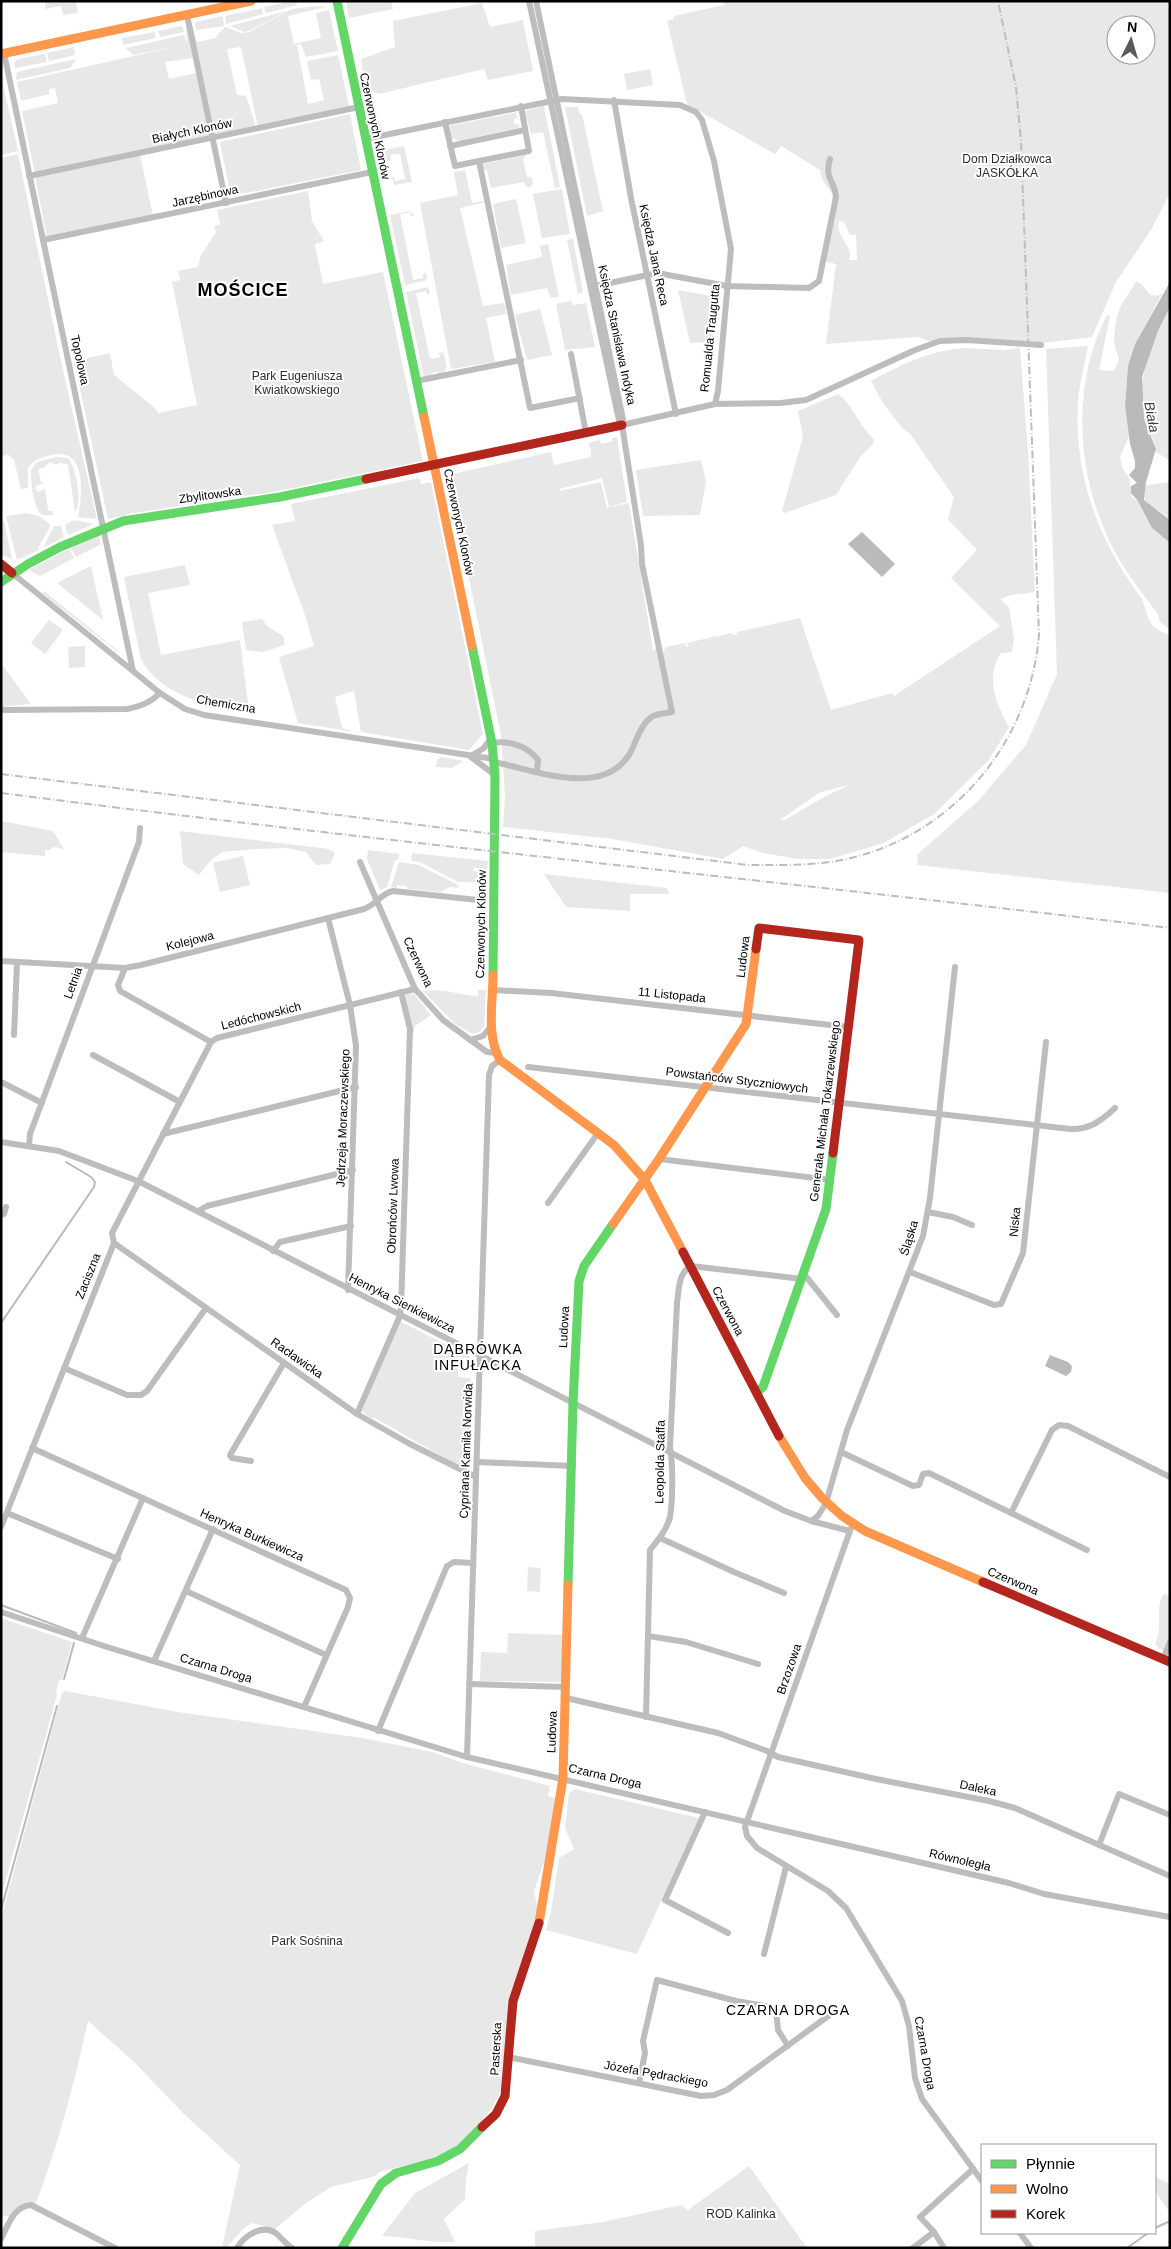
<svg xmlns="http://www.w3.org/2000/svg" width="1171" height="2249" font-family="Helvetica,sans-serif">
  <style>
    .green { fill: #e8e8e8; fill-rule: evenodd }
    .water { fill: #bababa }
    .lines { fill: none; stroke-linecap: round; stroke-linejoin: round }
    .stream { stroke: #bababa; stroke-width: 2 }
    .street { stroke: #bdbdbd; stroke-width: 6 }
    .fast { stroke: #63d668; stroke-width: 9 }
    .slow { stroke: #ff974d; stroke-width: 9 }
    .jam { stroke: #b3261e; stroke-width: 9 }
    .rail { stroke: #bdbdbd; stroke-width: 2; stroke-dasharray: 8 2.5 1 2.5; stroke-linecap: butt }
    .labels { text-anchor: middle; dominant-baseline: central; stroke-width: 4; stroke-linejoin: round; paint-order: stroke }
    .street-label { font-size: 12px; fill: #000; stroke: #fff }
    .park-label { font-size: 12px; fill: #2d2d2d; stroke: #fff }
    .water-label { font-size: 14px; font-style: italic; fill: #3e3e3e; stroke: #fff }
    .neighbourhood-label { font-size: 14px; letter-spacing: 1px; fill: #000; stroke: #fff }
    .district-label { font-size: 18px; font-weight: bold; letter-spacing: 1px; fill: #000; stroke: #fff }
  </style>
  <rect width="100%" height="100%" fill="#fff"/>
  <g class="green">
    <polygon points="45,1 76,1 78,13 63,15 61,6 45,9"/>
    <polygon points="292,1 300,1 294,6 266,13 264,7"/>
    <polygon points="346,1 391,1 393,9 349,18"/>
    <path d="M724,1H1170V193L1151,230L1116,282L1092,337L1043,343L1029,341H928L919,337L826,344L836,264L823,261L833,195L822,179L820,170L781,146L775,154L687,104L667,21L674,19V16L724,5ZM1116,25H1146V55H1116ZM839,221L844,222L850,235H856L857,260H849C854,244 834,237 839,221Z"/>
    <polygon points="482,3 490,27 523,20 533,71 488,80 484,69 379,94 365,89 361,59 395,47 393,21"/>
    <polygon points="318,6 326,7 288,16 294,44 321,38 316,13 329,10 338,51 306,57 301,44 297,45 308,104 324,100 319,79 311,80 307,61 338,55 349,106 258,127 241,47 227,49 237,95 246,96 256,127 215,136 191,23 197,42 226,36 215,38 225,27 241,33 249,32 292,9"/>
    <polygon points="262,8 263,14 226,24 225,16"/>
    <polygon points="287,11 249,31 244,32 230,26"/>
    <polygon points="223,16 224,26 196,30 195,22"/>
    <polygon points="186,25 193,58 165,62 169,79 196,73 210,137 35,174 22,111 58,103 55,88 49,89 49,94 21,101 17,82 179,46 133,55 126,48 184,35 187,44"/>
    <polygon points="182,26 184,32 160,37 158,31"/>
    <polygon points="155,32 156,38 123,45 122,38"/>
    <polygon points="74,47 75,55 49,61 47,53"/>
    <polygon points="45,54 47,62 15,68 14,63 18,59"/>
    <polygon points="76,59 70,68 16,80 17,72"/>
    <polygon points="650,69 653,85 627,90 624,74"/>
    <polygon points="1,76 18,151 1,155"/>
    <polygon points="544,106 560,187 555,188 543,132 531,134 525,112 528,110"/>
    <polygon points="565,107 578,107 580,114 582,114 603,211 587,216"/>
    <polygon points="376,111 381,131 373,132 369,112"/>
    <polygon points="519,112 516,114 517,118 514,119 514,124 520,125 518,128 459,141 451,138 448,126"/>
    <polygon points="350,114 361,170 231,196 220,142"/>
    <polygon points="404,146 412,182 394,185 392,177 394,177 395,181 405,179 400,154 390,155 391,160 382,163 379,151"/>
    <path d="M18,154L60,357L97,519L78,517C82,496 88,446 51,455C42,457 33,460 28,468V488L21,489L14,460L9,455L1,456V158Z"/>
    <polygon points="140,155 153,216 47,238 35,177"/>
    <polygon points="526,155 523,160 527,178 531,176 533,184 530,187 526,187 524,182 491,188 487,170 483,170 483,164"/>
    <polygon points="465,170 472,203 483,201 483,203 460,208 483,306 504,303 506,314 486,318 495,362 451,369 420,203 458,195 454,172"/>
    <polygon points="562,189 570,234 542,238 533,194"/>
    <polygon points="308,191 312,221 324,241 315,244 323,284 383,272 423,461 278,491 134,513 108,519 74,361 110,353 114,375 155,408 158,413 197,405 172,282 180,280 178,271 198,267 200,257 216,232 214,226 220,224 217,210"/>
    <polygon points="516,199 526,243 501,248 493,204"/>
    <polygon points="410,211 414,215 411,216 410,212 400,214 413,280 423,278 423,274 426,273 427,278 424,281 405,285 390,215"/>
    <polygon points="573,239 583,292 578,294 567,240"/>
    <polygon points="548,244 559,297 551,298 547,288 511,295 506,265 542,257 540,246"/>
    <path d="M1136,281C1148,285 1146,301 1162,294L1135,344L1128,366L1125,406L1129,436L1120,457L1122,467L1130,480L1132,497L1138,501L1155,531L1170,543V630L1160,622L1158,614C1143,594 1128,575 1116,554C1077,482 1069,389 1107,315L1110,316L1099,370L1113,371C1125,356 1113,353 1114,338C1115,329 1116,316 1120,308C1125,298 1132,290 1136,281Z"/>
    <polygon points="428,287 430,294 427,295 426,291 416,293 430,359 440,357 439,353 443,352 447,367 443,374 439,375 438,372 432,373 429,377 424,378 406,292"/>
    <polygon points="678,290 716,297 712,342 690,343"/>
    <polygon points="571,301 573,305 586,303 595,347 565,350 556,304"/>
    <path d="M1170,307V461L1156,452C1156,440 1147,430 1144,419C1134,380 1153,341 1170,307Z"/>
    <polygon points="540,309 552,355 527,360 515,315"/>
    <path d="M1088,346C1085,364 1079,384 1078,402C1074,475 1097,537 1139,595C1146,604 1146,618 1153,626C1157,630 1165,633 1170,636V893L917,865L918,854L979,800L1026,745L1057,674L1046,349Z"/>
    <path d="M965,348L1005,350L1020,348L1028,451L1035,592L1011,595L1000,599L1009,607L1014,639L1012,652L1001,653C985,678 996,704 1009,727L989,760L934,814L884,843L830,859H798L763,853L743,846L723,859L612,839L503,827L505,796L501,735L448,475L551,452L554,465L591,457V451L588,443L600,440L601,444L613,441L612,438L617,437L627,502L609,507L602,478L559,489L560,491L601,482L607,508L629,503L653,651L656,648L659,653L663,652L666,647L685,643L686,647L688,646L687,643L717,636L718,639L719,636L731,633L734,635L737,634V632L800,618L831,710L892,693L894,696L1000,626L951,578L977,550L948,519L954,497L911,435L901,427L883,403L871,381C900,365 931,350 965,348ZM851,784L824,797L785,820H780L819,793Z"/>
    <path d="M838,394C854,406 859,426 874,439L873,444L860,457L836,495L785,513L782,511L803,437L798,411Z"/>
    <path d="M57,457L68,458C76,467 83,504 75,512L68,464L60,463L56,465L50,462L45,467L38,469L41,482L44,484L37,485L35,488L38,492L45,489L48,509L49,511H53V515C50,515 44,516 41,514C34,510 30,478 31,470L37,462Z"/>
    <polygon points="701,460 706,482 700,515 643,516 636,470"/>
    <polygon points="420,478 421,484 431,482 483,734 469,750 361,732 354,691 335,697 342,728 355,732 298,723 279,657 314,646 306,618 272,525 295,521 291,504"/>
    <polygon points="1170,482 1170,520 1164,514 1145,501 1145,488 1147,485"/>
    <polygon points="26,513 39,516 50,524 50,527 38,548 39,550 17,560 6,516"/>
    <polygon points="74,520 94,524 68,535 65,525"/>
    <polygon points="4,521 12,559 1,555 1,522"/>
    <polygon points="54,526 61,526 64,537 43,548"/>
    <polygon points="96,536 99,536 101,544 76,557 71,548"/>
    <polygon points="69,549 74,558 40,576 29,570"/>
    <path d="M185,565L190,585L148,593L161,655L240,640L249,711C208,706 165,698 141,660L124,577Z"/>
    <polygon points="91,566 103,620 57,583"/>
    <polygon points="44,591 118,651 123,656 42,593"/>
    <polygon points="262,619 267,626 283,636 285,645 263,652 246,650 242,622"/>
    <polygon points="49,620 63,630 45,654 31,643"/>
    <polygon points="85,646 85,667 69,668 68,647"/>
    <polygon points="1,663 30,703 29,704 1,707"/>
    <polygon points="441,757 464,761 452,768 436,767 437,760"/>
    <polygon points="1,821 53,831 64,849 53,847 50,850 45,850 45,856 1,852"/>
    <polygon points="180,831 329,849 335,853 330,864 316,865 306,852 287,848 256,849 222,852 211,860 199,875 183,864"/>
    <polygon points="368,850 399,854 398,860 395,860 387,887 380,890 367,859"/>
    <polygon points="412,853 488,861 487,873 475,867 473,871 487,874 487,883 458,882 420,862 411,861"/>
    <polygon points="243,856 250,885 220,892 213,863"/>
    <polygon points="399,862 419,865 458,885 459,888 450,887 441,892 407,889 407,886 397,885 397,888 391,887"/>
    <polygon points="544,874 667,888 669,894 630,894 630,911 566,907"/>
    <path d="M478,990H486L484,1026L480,1032L472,1034L454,1023L423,991C442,988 459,995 478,996Z"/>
    <polygon points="407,994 414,994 431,1015 415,1026 413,1034 404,998"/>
    <polygon points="400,1321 470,1357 470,1359 458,1357 458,1377 471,1378 469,1472 375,1418 370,1418 362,1411"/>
    <polygon points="528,1567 541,1568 540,1592 527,1591"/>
    <path d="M1164,1594L1170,1596V1641L1166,1650L1159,1649L1155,1643C1164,1629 1154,1606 1164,1594Z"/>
    <polygon points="1,1618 72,1642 62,1680 59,1680 56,1692 57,1695 1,1897"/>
    <polygon points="508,1633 563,1635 562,1682 480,1681 481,1652 507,1653"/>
    <path d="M65,1691L178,1712L362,1738L432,1752L463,1763L550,1786L548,1796L556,1798L547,1854L534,1891L538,1909L533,1930L509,2000L501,2089C490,2118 464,2146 435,2157C417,2163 397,2167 379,2172L376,2176L331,2187L306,2203L275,2229L252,2223L243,2229L226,2248H222L240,2165L185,2115L133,2061L88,2021C74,2084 58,2146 35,2206L31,2205L12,2217L1,2215V1919L62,1693Z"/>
    <polygon points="575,1789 699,1818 637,1954 546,1930 551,1912 559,1858 574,1849 565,1828 569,1793"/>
    <path d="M469,2163L466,2180L465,2199L444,2219L455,2242C430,2244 407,2236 382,2236L415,2193Z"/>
    <polygon points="749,2166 807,2248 535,2248 535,2231 603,2222 681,2205 688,2210"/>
    <polygon points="1155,2177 1170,2184 1170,2213 1155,2191"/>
  </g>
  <g class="water">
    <polygon points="1170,282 1170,307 1158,331 1142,377 1144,419 1156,449 1146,482 1144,500 1170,520 1170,543 1152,528 1138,501 1131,493 1131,486 1137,483 1129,475 1135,468 1135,461 1130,444 1125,406 1128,366 1135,344"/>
    <polygon points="862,532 895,564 882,577 848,544"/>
    <polygon points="1050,1355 1068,1362 1072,1366 1071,1372 1066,1376 1045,1366"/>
  </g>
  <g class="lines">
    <g class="stream">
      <polyline points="1,1323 94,1187 95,1182 91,1177 66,1162"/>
      <polyline points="1,1605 76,1633"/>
      <polyline points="64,1679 74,1643"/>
      <polyline points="1,1910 57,1706"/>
      <polyline points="1155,2228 1170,2221"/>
      <polyline points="1127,2248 1148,2233"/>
    </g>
    <g class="street">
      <polyline points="529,1 619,420 622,425"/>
      <polyline points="187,15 226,203"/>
      <polyline points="4,53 133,671"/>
      <polyline points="614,100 631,198 676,414"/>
      <polyline points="445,122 455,166 479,161 530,408 580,398"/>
      <polyline points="365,139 562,99 680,105 696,112 702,120 714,161 731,249 718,391 715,404"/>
      <polyline points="450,146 525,130"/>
      <polyline points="479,161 529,151 521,106"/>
      <polyline points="29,176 359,107"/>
      <polyline points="43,240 372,172"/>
      <path d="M591,287L657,273L727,286L809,288L819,281L836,197C835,181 824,179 830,159"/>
      <polyline points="571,354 586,433"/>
      <polyline points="416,381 521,360"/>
      <polyline points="622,425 715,404 781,403 806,400 915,350 940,341 967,340 1041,345"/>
      <polyline points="12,573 160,693 185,709 204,715 494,759"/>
      <path d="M1,710L127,709C141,706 150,703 160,693"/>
      <path d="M492,743C508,740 528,746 538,760L537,771"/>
      <polyline points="471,756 484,748 491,738"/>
      <polyline points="471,757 495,775"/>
      <path d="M494,762C535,770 601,798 629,755C636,743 640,724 653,716C658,714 666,713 672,712L642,564L641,545L622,425L623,419L536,1"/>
      <polyline points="360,862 415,989 443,1020 487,1052 496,1053"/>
      <polyline points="328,918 350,1005 356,1046 348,1290"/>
      <path d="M1,961L125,968L141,965L364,909C376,905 380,894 393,891L478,900"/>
      <polyline points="125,968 118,985 120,991 211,1042 217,1038 415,989"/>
      <polyline points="493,990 551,993 848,1027"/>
      <polyline points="14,1035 17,962"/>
      <polyline points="470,1040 483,1036 491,1026"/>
      <polyline points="93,1055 180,1102"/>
      <path d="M528,1067L1070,1129C1089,1130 1101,1121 1115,1108"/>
      <polyline points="1,1082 42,1103"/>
      <polyline points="163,1134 356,1087"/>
      <polyline points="1,1142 59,1151 138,1181 785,1511 811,1521 850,1531"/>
      <polyline points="29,1146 30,1134 139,842 140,828"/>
      <polyline points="659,1159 831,1180"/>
      <polyline points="548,1203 598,1133"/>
      <polyline points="198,1211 207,1206 353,1170"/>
      <polyline points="928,1212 953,1217 972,1225"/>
      <polyline points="1,1215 4,1214 6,1207"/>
      <polyline points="114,1243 357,1414 408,1443 476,1477"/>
      <polyline points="273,1251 280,1242 351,1226"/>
      <polyline points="910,1272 994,1305 1001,1304 1023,1253 1046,1042"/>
      <polyline points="804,1274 837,1315"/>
      <polyline points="64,1368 127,1395 141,1395 147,1391 206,1308"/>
      <polyline points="357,1414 399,1318 401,1308 410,1029 401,992"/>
      <polyline points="32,1448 346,1590 350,1598 348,1607 304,1707"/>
      <polyline points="841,1452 913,1486 919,1485 923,1474 929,1473 1087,1550"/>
      <polyline points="251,1461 232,1458 230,1455 284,1363"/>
      <polyline points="477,1462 573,1466"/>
      <polyline points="7,1513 118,1559"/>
      <polyline points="1011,1513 1052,1430 1059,1425 1068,1426 1170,1477"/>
      <polyline points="811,1521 818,1516 826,1503 847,1430 923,1236 930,1198 955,967"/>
      <polyline points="1,1527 114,1243 112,1233 211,1042"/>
      <polyline points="851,1528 745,1827 747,1836 757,1848 828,1891 846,1908 902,2001 909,2026 915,2078 922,2099 982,2181"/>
      <polyline points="660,1538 734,1572 784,1593"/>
      <polyline points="186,1591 326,1655"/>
      <polyline points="1,1612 107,1647 467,1757 1009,1883 1044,1894 1170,1917"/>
      <polyline points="648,1636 686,1642 758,1664"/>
      <polyline points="82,1638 143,1498"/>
      <polyline points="1163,1659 1170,1642"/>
      <polyline points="154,1661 213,1529"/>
      <polyline points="469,1684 566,1687"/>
      <polyline points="566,1698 718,1733 767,1751 778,1757 876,1779 989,1801 1015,1808 1170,1876"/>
      <path d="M646,1717L650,1550C658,1540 667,1529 670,1517C673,1500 673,1464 670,1447L677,1303C679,1290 678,1273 691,1266L802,1279"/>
      <polyline points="378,1731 447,1566 454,1562 473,1563"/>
      <polyline points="467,1757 489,1075 492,1066 500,1060"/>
      <polyline points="705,1812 665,1900 728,1933"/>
      <polyline points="1099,1845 1119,1794 1170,1815"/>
      <polyline points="764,1954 786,1867"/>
      <polyline points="508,2057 701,2096 714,2095 727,2090 835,2011"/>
      <polyline points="639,2083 645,2053 643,2041 657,1980 736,2001 771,2007 776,2011 778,2030 788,2046"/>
      <polyline points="934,2232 944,2248"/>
      <polyline points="1020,2233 1031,2248"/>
      <path d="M1,2239C8,2225 14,2206 31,2205L115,2248"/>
      <path d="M237,2248C245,2235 263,2223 277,2234C282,2239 286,2244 292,2248"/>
      <polyline points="913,2248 934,2232 920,2217 973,2169"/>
    </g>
    <g class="fast">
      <polyline points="337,1 424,417"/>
      <polyline points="1,582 28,564 60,547 123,521 280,497 366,479"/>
      <polyline points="472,646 492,743 495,776 493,975"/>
      <polyline points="757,1392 763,1387 826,1209 833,1153"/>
      <polyline points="568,1585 573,1403 579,1281 584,1266 613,1224"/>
      <polyline points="342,2248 381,2184 396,2173 438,2161 460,2149 482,2127"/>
    </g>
    <g class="slow">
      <polyline points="1,54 251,1"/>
      <polyline points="424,417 472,646"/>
      <path d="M493,975C493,1003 486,1035 500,1060L614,1145L645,1180L683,1252"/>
      <polyline points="613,1224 659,1159 746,1024 756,949"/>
      <polyline points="779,1436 805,1478 822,1498 842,1516 865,1531 983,1582"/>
      <polyline points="539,1923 563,1778 568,1585"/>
    </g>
    <g class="jam">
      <polyline points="366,479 622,425"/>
      <polyline points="1,564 12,573"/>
      <polyline points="756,949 759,928 859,940 833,1153"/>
      <polyline points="683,1252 779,1436"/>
      <polyline points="983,1582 1170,1662"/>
      <polyline points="482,2127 496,2114 505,2096 513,2001 539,1923"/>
    </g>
    <g class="rail">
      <path d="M1,774L748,865C779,865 811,866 842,860C951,838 1030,744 1039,635L1021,141L1016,87L998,1"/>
      <path d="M1,793C390,843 780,881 1170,928"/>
    </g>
  </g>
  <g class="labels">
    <g class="street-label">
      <text transform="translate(375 126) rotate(78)">Czerwonych Klonów</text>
      <text transform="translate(192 131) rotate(-12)">Białych Klonów</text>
      <text transform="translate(205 196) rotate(-12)">Jarzębinowa</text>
      <text transform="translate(654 255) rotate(78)">Księdza Jana Reca</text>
      <text transform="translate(617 335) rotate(78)">Księdza Stanisława Indyka</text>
      <text transform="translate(710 338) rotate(-84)">Romualda Traugutta</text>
      <text transform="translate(80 360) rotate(78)">Topolowa</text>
      <text transform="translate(210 495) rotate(-8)">Zbylitowska</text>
      <text transform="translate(459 522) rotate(78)">Czerwonych Klonów</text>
      <text transform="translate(226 704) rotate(10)">Chemiczna</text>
      <text transform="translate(481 924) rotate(-89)">Czerwonych Klonów</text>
      <text transform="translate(190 941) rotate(-14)">Kolejowa</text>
      <text transform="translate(743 957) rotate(-83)">Ludowa</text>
      <text transform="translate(418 962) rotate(65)">Czerwona</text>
      <text transform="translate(73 983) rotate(-70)">Letnia</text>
      <text transform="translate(672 995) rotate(6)">11 Listopada</text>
      <text transform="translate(261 1016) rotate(-14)">Ledóchowskich</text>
      <text transform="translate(737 1080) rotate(7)">Powstańców Styczniowych</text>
      <text transform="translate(825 1111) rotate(-83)">Generała Michała Tokarzewskiego</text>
      <text transform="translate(343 1118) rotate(-88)">Jędrzeja Moraczewskiego</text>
      <text transform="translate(393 1206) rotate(-88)">Obrońców Lwowa</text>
      <text transform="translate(1015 1222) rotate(-84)">Niska</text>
      <text transform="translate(909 1238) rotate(-73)">Śląska</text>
      <text transform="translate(88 1276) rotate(-68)">Zaciszna</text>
      <text transform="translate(402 1303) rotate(27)">Henryka Sienkiewicza</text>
      <text transform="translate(728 1311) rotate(62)">Czerwona</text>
      <text transform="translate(564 1327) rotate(-87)">Ludowa</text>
      <text transform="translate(297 1358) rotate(35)">Racławicka</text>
      <text transform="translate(466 1451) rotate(-88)">Cypriana Kamila Norwida</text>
      <text transform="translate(660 1462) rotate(-89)">Leopolda Staffa</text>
      <text transform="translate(252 1535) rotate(24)">Henryka Burkiewicza</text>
      <text transform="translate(1013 1581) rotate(23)">Czerwona</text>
      <text transform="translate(216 1668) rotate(17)">Czarna Droga</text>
      <text transform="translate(789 1669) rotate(-71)">Brzozowa</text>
      <text transform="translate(552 1732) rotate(-88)">Ludowa</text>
      <text transform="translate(605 1776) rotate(13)">Czarna Droga</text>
      <text transform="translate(978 1788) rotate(12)">Daleka</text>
      <text transform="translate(960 1860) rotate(13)">Równoległa</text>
      <text transform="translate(496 2049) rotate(-87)">Pasterska</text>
      <text transform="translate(925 2053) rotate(80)">Czarna Droga</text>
      <text transform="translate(656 2074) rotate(10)">Józefa Pędrackiego</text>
    </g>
    <g class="park-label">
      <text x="1007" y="159">Dom Działkowca<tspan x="1007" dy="14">JASKÓŁKA</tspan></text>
      <text x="297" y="376">Park Eugeniusza<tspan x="297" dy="14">Kwiatkowskiego</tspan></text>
      <text x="307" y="1941">Park Sośnina</text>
      <text x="741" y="2214">ROD Kalinka</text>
    </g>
    <g class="water-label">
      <text transform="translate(1152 417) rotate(80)">Biała</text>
    </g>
    <g class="neighbourhood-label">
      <text x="478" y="1349">DĄBRÓWKA<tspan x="478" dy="16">INFUŁACKA</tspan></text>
      <text x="788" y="2010">CZARNA DROGA</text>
    </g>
    <g class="district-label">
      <text x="243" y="290">MOŚCICE</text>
    </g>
  </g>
  <rect width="1171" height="2249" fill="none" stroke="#000000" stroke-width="5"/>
  <rect x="981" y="2144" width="175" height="90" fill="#ffffff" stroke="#999999"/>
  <rect x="991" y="2160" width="25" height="8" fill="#63d668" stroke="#999999"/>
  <text x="1026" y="2169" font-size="15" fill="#000000">Płynnie</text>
  <rect x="991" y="2185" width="25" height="8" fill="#ff974d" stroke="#999999"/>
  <text x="1026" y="2194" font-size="15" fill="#000000">Wolno</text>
  <rect x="991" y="2210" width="25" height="8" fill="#b3261e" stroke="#999999"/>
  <text x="1026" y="2219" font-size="15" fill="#000000">Korek</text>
  <g transform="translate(1131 40) rotate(5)"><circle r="24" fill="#ffffff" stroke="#999999"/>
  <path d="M0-4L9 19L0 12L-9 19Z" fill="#595959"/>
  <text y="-8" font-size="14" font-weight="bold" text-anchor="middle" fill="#000000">N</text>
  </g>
</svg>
